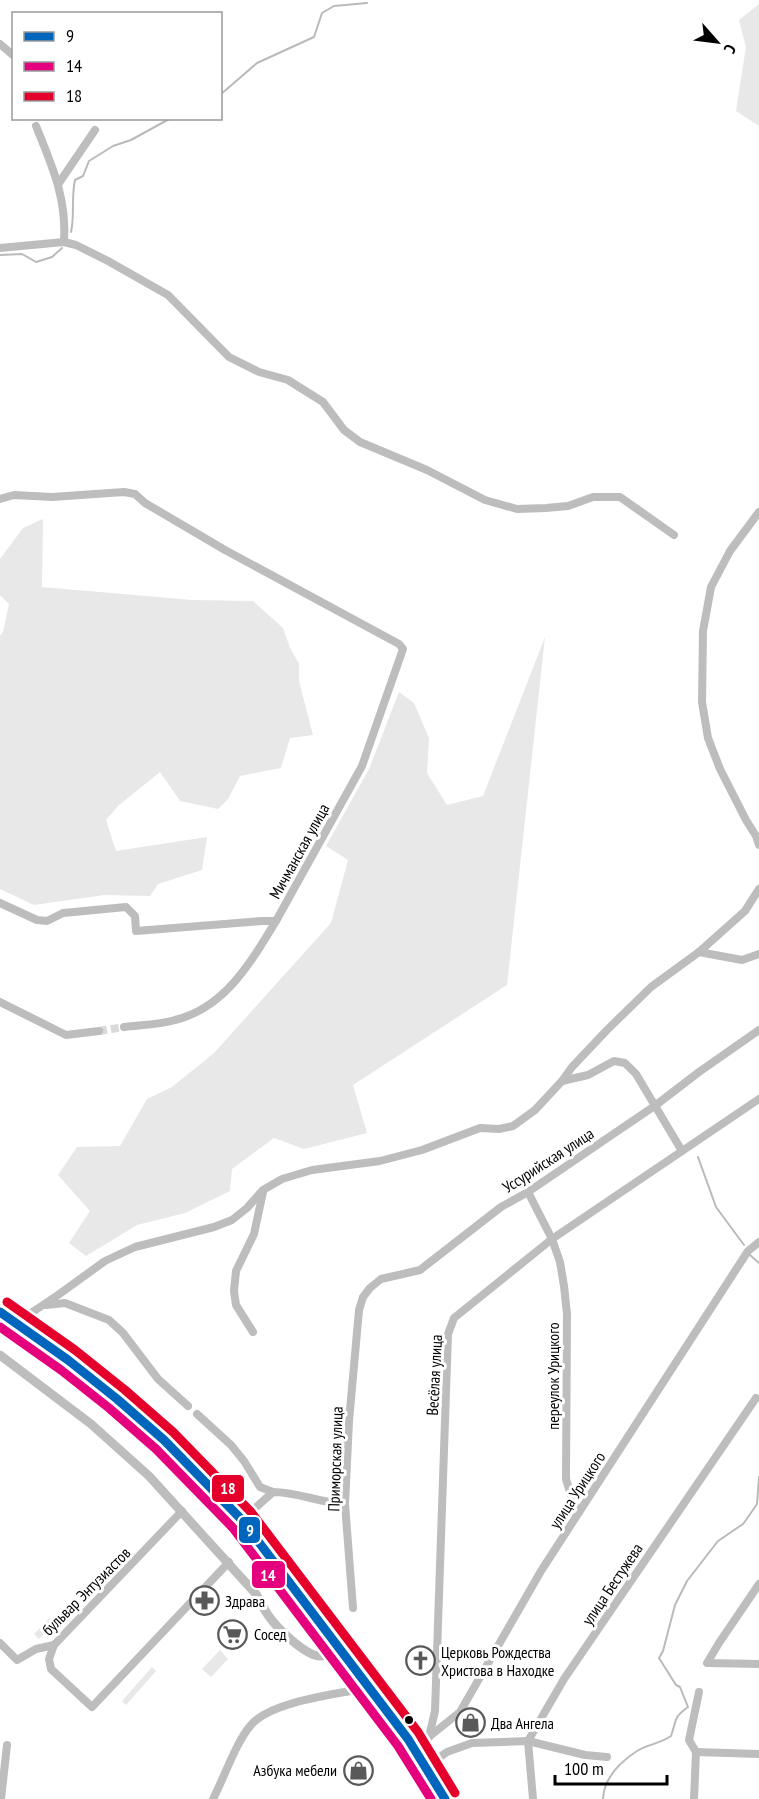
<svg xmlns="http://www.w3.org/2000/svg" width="759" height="1799" font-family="'PT Sans Narrow',sans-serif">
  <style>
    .green { fill: #e8e8e8 }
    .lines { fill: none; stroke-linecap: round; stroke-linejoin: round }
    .stream { stroke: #bababa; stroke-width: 2 }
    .minor-tunnel { stroke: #d9d9d9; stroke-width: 8; stroke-dasharray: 8 4; stroke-linecap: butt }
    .primary-casing { stroke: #dbdbdb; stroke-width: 15 }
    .minor { stroke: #bdbdbd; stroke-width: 8 }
    .tertiary { stroke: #bdbdbd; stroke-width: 9 }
    .primary { stroke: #bdbdbd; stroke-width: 12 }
    .bus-1-casing { stroke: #fff; stroke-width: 14 }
    .bus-2-casing { stroke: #fff; stroke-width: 14 }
    .bus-3-casing { stroke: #fff; stroke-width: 14 }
    .bus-1 { stroke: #0065bd; stroke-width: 9 }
    .bus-2 { stroke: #e5007d; stroke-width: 9 }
    .bus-3 { stroke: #e4002b; stroke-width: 9 }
    .bus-dot { fill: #000; stroke: #fff; stroke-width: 2 }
    .labels { text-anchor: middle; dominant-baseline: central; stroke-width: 6; stroke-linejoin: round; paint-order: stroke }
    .street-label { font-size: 16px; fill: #000; stroke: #fff }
    .poi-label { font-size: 16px; fill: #000; stroke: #fff; text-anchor: start }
    .line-badge { stroke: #fff; stroke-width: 2 }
    .badge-label { font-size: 16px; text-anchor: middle; font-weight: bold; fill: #fff }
  </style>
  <rect width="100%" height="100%" fill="#fff"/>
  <g class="green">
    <polygon points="759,4 759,126 736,111 746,47 739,20"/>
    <polygon points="43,519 42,587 192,600 253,601 283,628 290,648 299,664 299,681 313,735 290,738 281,768 240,776 228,799 218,809 180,801 160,772 118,806 106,820 116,851 207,837 202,870 158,884 150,896 104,895 34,905 0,889 0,636 3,632 9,604 0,595 0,559 23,528"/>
    <polygon points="545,637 507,985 353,1085 367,1133 304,1149 274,1138 232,1169 230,1191 185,1213 137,1225 86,1256 69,1243 90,1211 58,1175 77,1147 120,1146 147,1099 172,1087 214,1053 331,923 348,860 326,846 369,769 399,692 414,703 429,738 427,773 447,805 483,796"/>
    <polygon points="50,1618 54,1623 39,1639 34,1634"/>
    <polygon points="220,1650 228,1659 211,1677 202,1669"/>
    <polygon points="152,1667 156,1671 126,1705 122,1701"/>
  </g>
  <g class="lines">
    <g class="stream">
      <polyline points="220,95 257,63 314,37 322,13 334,6 367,3"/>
      <path d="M71,232C75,214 71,198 75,180L83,176L89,161L113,146L131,140L171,118"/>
      <polyline points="0,255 22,254 36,262 52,257 62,248"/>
      <polyline points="698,1157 716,1207 744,1245"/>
      <polyline points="750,1255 759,1263"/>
      <path d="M603,1799C604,1778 620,1762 637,1751C647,1745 661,1743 671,1736C677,1719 673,1718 688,1707L680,1687L676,1685L659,1658L663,1651L675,1605L687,1581L718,1541L743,1524L746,1520L757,1504L759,1477"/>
    </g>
    <polyline class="minor-tunnel" points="99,1031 124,1027"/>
    <defs>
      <polyline id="primary" points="0,1312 68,1360 117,1399 164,1440 242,1520 408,1739 445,1799"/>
    </defs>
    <use href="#primary" class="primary-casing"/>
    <g class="minor">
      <polyline points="0,44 14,56"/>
      <path d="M36,126C52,166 67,198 64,242"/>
      <polyline points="59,183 95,130"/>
      <polyline points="0,248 64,242 76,245 108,261 168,295 229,357 259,372 288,380 323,402 344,430 360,442 427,470 485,500 517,509 546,508 568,506 593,497 620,497 674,535"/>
      <polyline points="0,499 14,495 52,497 124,492 135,494 145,503 225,550 399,644 403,649 362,766 276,921 262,921 136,931 135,916 126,907 63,913 47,921 37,920 0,903"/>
      <polyline points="759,512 730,551 711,587 703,631 702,702 708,738 720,769 746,820 756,836 759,845"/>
      <polyline points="699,952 742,960 759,954"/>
      <polyline points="0,1002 66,1035 99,1031"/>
      <path d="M124,1027C140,1025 159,1025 175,1020C225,1008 251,962 276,921"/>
      <polyline points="562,1081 572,1067 607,1030 651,987 699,952 745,911 759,889"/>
      <polyline points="528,1192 552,1239 560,1262 564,1286 567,1314 566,1479 573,1502 579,1512"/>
      <polyline points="46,1305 65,1303 109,1320 123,1333 158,1379 188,1406"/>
      <polyline points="16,1323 58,1295 105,1261 135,1247 214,1227 232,1220 247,1208 263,1190 282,1179 312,1170 380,1161 422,1150 480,1128 499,1129 513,1126 535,1110 562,1081 588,1075 614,1061 625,1063 636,1074 682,1151"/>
      <polyline points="253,1332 236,1305 234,1291 236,1271 254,1234 263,1192"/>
      <polyline points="197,1414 231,1445 244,1461 260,1487 273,1492"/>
      <path d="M242,1520L273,1492C298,1492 320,1503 345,1504"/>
      <polyline points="759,1584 719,1643 707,1663 759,1664"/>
      <polyline points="353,1608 345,1504 349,1421 359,1310 363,1297 370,1288 381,1279 420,1270 501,1207 528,1192 656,1105 699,1072 759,1030"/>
      <polyline points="0,1643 17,1660 36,1649 54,1645 182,1511"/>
      <polyline points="54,1645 49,1659 51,1669 92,1707 229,1562"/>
      <polyline points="429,1737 435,1711 448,1334 454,1318 552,1239 759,1099"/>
      <polyline points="415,1748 460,1712 541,1571 748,1251 759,1242"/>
      <polyline points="696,1752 759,1754"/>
      <polyline points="696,1752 689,1740 699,1692"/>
      <polyline points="426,1767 447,1752 472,1743 528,1741 585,1755 607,1757"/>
      <polyline points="1,1799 7,1745"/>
      <path d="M213,1799C224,1778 236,1742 251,1725C271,1701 338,1694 368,1688"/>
      <polyline points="533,1799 528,1741 564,1679 756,1398"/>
      <polyline points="694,1799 696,1752"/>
    </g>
    <path class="tertiary" d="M0,1355L91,1424L149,1476L256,1594C260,1601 264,1609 268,1615C276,1627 306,1657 321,1656C327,1656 333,1651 338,1647"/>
    <use href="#primary" class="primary"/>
    <defs>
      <polyline id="bus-1" points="0,1312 68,1360 117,1399 164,1440 242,1520 408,1739 445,1799"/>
      <polyline id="bus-2" points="0,1327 61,1370 109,1408 156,1449 233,1528 398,1746 431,1799"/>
      <polyline id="bus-3" points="7,1302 75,1350 125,1390 173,1432 251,1512 418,1732 455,1793"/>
    </defs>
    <use href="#bus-1" class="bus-1-casing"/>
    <use href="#bus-2" class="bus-2-casing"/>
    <use href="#bus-3" class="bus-3-casing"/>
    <use href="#bus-1" class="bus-1"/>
    <use href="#bus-2" class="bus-2"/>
    <use href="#bus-3" class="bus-3"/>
  </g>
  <defs>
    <symbol id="pharmacy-ring" viewBox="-11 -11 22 22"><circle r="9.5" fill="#fff" stroke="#595959" stroke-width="1.5"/><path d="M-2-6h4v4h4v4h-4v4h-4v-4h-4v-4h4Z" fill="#595959"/></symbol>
    <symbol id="supermarket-ring" viewBox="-11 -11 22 22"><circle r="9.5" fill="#fff" stroke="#595959" stroke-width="1.5"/><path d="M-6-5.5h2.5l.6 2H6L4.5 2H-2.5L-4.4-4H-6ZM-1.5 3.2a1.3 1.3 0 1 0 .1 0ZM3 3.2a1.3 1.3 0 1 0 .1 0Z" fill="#595959"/></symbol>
    <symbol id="church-ring" viewBox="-11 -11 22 22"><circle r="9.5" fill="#fff" stroke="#595959" stroke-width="1.5"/><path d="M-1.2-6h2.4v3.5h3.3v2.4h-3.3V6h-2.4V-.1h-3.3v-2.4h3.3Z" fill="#595959"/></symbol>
    <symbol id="shop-ring" viewBox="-11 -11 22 22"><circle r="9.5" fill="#fff" stroke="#595959" stroke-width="1.5"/><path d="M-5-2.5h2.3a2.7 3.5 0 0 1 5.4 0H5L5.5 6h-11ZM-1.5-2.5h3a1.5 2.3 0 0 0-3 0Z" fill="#595959"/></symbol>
  </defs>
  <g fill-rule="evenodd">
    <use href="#pharmacy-ring" x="188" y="1584" width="33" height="33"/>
    <use href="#supermarket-ring" x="216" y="1618" width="33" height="33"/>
    <use href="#church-ring" x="404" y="1644" width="33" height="33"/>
    <use href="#shop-ring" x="454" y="1706" width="33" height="33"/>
    <use href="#shop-ring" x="342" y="1754" width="33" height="33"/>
  </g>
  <circle class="bus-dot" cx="409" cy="1720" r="5"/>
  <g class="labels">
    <g class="street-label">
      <text transform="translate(299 851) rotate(-61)">Мичманская улица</text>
      <text transform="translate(548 1160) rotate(-33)">Уссурийская улица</text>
      <text transform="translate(434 1375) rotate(-87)">Весёлая улица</text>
      <text transform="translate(553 1376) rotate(-90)">переулок Урицкого</text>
      <text transform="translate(335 1459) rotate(-88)">Приморская улица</text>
      <text transform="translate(577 1490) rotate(-57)">улица Урицкого</text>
      <text transform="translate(612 1584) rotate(-56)">улица Бестужева</text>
      <text transform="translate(86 1591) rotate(-45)">бульвар Энтузиастов</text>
    </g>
    <g class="poi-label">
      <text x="225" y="1601">Здрава</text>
      <text x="254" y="1634">Сосед</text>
      <text x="441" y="1652">Церковь Рождества<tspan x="441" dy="18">Христова в Находке</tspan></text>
      <text x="491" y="1723">Два Ангела</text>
      <text x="337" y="1770" text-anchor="end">Азбука мебели</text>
    </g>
  </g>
  <g class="line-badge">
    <rect x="211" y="1474" width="34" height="29" rx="6" fill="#e4002b"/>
    <rect x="238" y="1516" width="23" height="28" rx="6" fill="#0065bd"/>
    <rect x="251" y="1560" width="35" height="29" rx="6" fill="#e5007d"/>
  </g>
  <g class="badge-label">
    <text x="228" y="1494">18</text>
    <text x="250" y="1536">9</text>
    <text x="268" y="1581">14</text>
  </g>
  <rect x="12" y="12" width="210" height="108" fill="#ffffff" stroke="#999999" stroke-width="1.5"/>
  <rect x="24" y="32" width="30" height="9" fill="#0065bd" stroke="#999999" stroke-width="1.5"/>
  <text x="66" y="42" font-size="18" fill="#000000">9</text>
  <rect x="24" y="62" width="30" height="9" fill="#e5007d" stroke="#999999" stroke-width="1.5"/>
  <text x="66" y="72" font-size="18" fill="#000000">14</text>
  <rect x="24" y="92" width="30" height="9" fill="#e4002b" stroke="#999999" stroke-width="1.5"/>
  <text x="66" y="102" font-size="18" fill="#000000">18</text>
  <g transform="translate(717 42) rotate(118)" stroke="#ffffff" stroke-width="4.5" paint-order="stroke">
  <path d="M0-4.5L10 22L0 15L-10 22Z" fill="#000000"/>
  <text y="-9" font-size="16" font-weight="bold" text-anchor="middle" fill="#000000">С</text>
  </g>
  <path d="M555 1775v9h112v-9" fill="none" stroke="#000000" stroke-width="3"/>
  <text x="564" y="1775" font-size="18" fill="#000000" stroke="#ffffff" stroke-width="4.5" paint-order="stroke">100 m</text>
</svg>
